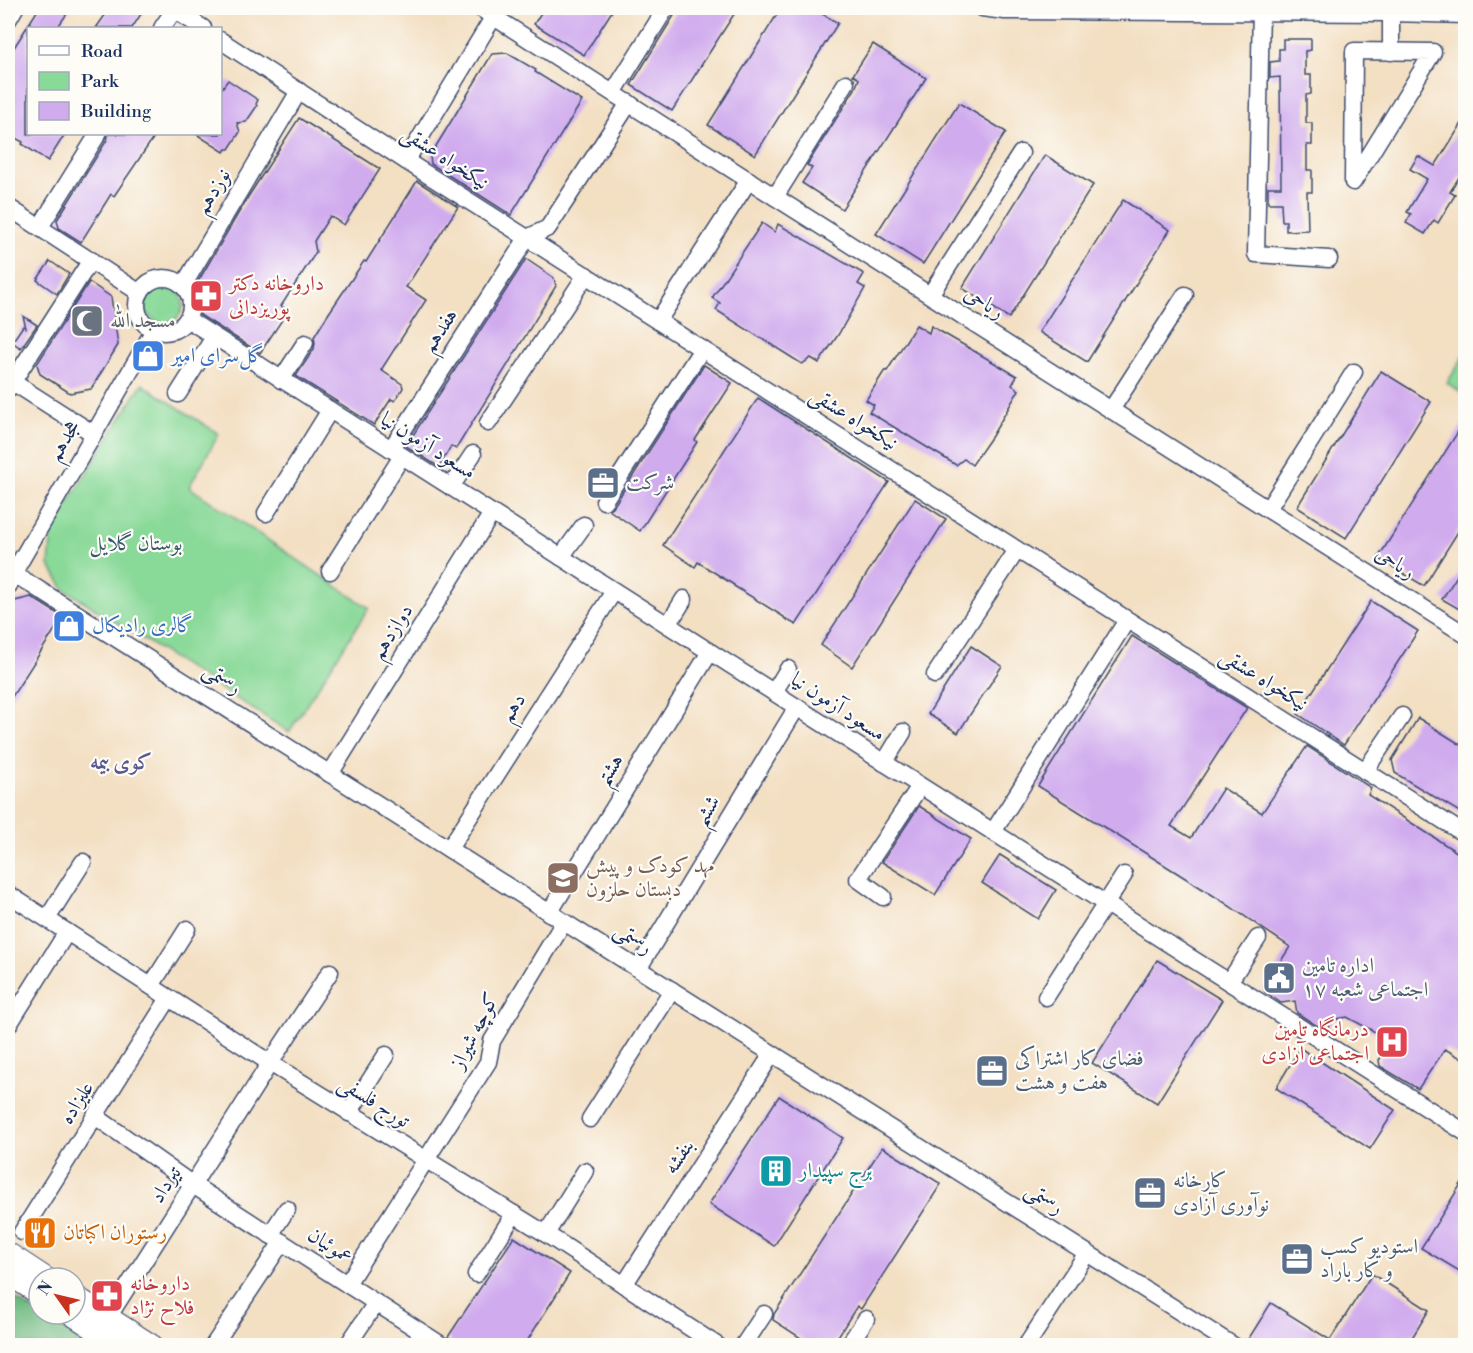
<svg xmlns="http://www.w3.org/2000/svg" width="1473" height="1353" font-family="'Libre Bodoni',Amiri,serif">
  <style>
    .green { fill: #89d998; stroke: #52847b; stroke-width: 1.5 }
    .forest { fill: #6eb980; stroke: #44746f; stroke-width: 1.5 }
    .building { fill: #d0abee }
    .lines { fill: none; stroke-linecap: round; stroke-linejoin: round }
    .minor-casing { stroke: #3b496d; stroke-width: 19 }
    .major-casing { stroke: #3b496d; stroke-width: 23 }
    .minor { stroke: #fff; stroke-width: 16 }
    .major { stroke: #fff; stroke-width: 21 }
    .labels { text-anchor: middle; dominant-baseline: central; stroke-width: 4.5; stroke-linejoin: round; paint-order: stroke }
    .street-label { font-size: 21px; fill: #1b2f5e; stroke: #fdfcf7 }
    .health-label { font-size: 21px; fill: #be3a42; stroke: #fdfcf7; text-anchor: start }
    .worship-label { font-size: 21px; fill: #5b616d; stroke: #fdfcf7; text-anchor: start }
    .shop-label { font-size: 21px; fill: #366cbe; stroke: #fdfcf7; text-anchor: start }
    .service-label { font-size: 21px; fill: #4e5e75; stroke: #fdfcf7; text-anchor: start }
    .park-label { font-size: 21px; fill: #365a6c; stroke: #fdfcf7 }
    .education-label { font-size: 21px; fill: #785e54; stroke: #fdfcf7; text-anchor: start }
    .culture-label { font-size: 21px; fill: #0d838f; stroke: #fdfcf7; text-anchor: start }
    .food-label { font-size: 21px; fill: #c56008; stroke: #fdfcf7; text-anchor: start }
    .neighbourhood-label { font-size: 22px; font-weight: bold; fill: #5a5a90; stroke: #fdfcf7 }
  </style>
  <rect width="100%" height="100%" fill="#fdfcf7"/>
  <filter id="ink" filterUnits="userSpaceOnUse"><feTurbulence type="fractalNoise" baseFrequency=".0167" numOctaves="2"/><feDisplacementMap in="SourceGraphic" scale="12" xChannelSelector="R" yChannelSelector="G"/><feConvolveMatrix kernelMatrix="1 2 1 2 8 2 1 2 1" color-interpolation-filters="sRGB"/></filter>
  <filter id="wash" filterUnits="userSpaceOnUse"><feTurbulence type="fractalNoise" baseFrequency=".008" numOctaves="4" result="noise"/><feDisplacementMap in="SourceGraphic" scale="24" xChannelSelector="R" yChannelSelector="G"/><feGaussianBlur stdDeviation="1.35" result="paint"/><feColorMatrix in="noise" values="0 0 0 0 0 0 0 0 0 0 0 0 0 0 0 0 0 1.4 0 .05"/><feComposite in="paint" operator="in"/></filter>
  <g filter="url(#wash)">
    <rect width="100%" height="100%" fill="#f3dfc2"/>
    <g class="green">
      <circle cx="164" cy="304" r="19"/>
      <polygon points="1465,354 1465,395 1447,383"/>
      <polygon points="142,384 219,434 189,487 369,608 289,732 64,589 49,565 52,529"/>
    </g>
    <polygon class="forest" points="8,1294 83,1342 83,1345 8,1345"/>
    <g id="blocks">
      <g class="building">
        <polygon points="39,8 71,8 57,28 28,28 28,134 65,134 48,161 22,144 23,142 8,134 8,57"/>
        <polygon points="110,8 145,8 132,28 96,28"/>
        <polygon points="544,8 614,8 584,55 534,24"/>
        <polygon points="676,8 738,8 672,111 631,85 675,14"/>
        <polygon points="781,8 812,8 838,23 755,155 708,125"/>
        <polygon points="1283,39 1311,39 1311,50 1305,51 1305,75 1311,75 1311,94 1306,95 1306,123 1312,123 1312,145 1307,145 1307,170 1312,170 1312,192 1307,192 1308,230 1286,231 1286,221 1282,221 1281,203 1268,203 1268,187 1281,187 1280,77 1270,78 1270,62 1279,61 1279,49 1283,49"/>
        <polygon points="873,44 926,78 842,209 802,183 812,168 807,165 855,89 859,79 853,75"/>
        <polygon points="507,53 536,70 535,72 582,101 511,215 431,164 430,156 492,54"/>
        <polygon points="228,80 258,100 256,104 257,106 246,122 237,123 240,132 229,149 226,149 224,152 196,134 220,134 220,91"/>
        <polygon points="959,103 1006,132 923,264 876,234"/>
        <polygon points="1466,117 1466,166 1450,192 1455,195 1438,223 1434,220 1425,234 1406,223 1411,214 1407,212 1427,179 1410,169 1418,156 1435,166"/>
        <polygon points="299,118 380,169 344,225 330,216 314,241 316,252 281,306 288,311 260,353 200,315 200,305 197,295 193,290 248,197"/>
        <polygon points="109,134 156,134 114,196 111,194 81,242 59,228 57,220 107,140"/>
        <polygon points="1045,155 1093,185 1009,318 962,288"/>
        <polygon points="417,181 458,207 406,287 426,300 381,370 402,384 403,388 395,401 391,399 374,425 296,376 314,349 315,343 314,337 327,316 364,261 366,262"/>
        <polygon points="1123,200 1170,230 1087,362 1039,332"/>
        <polygon points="762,223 775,232 778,224 864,274 858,284 865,288 838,335 819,363 811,358 802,364 716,310 720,303 712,298"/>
        <polygon points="526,259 554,278 556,286 456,449 451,446 439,467 406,446"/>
        <polygon points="50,261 69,274 57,294 37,280"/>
        <polygon points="89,282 111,297 118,345 91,389 70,393 40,374 37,364"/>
        <polygon points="23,316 37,325 21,348 12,342 23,326 26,328"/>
        <polygon points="916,325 929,333 931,326 1017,376 1012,385 1019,390 992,436 972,465 964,459 956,465 869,412 874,405 866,400 885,370 887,371"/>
        <polygon points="704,365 732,383 695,440 697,442 640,531 609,510 613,507"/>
        <polygon points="1381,371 1431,402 1346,538 1297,507"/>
        <polygon points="758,398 889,482 796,625 784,618 784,617 734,586 734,585 698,562 695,567 663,545"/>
        <polygon points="1466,419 1466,519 1424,586 1378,558"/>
        <polygon points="915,499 946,519 852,667 821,645"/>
        <polygon points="1466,562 1466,613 1442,599"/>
        <polygon points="31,597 63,617 8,703 8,613 15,601"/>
        <polygon points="1371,601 1418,631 1344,745 1298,714"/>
        <polygon points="1132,636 1247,708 1171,826 1191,838 1223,788 1262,813 1307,746 1371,788 1368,795 1466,858 1466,913 1460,922 1466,926 1466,1061 1445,1049 1418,1089 1380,1066 1379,1060 1384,1053 1379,1034 1347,1017 1332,1020 1328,1028 1322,1029 1297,1013 1295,1001 1281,1003 1274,998 1265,992 1264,987 1290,947 1222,901 1038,786"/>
        <polygon points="971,646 1002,666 958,733 928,714"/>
        <polygon points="1418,718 1466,748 1466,816 1395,773 1392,760"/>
        <polygon points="919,806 971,839 935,895 882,862"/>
        <polygon points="1000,855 1056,890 1038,919 982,883"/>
        <polygon points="1157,960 1222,1000 1157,1103 1092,1063"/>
        <polygon points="1300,1048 1395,1110 1370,1149 1276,1088"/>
        <polygon points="779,1096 843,1138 774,1246 709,1204"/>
        <polygon points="882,1147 941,1184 861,1309 857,1306 832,1346 813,1346 773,1320 774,1314"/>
        <polygon points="1466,1176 1466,1266 1461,1272 1421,1248"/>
        <polygon points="514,1237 570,1273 524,1346 457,1346 453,1343 448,1337"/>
        <polygon points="1372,1274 1429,1310 1407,1346 1244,1346 1271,1303 1330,1340"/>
      </g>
    </g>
  </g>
  <g filter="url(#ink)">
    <use href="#blocks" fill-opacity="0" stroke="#3b496d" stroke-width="1.5"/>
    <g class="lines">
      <defs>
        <g id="minor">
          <polyline points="171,8 203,28"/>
          <polyline points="480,8 775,197 1466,635"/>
          <polyline points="982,8 1005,11 1391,13 1466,15"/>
          <polyline points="1261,8 1256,254 1329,259"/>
          <polyline points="8,20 15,8"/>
          <polyline points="162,28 174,10"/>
          <polyline points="220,40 406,161 1466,835"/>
          <polygon points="1354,51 1433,52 1353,182"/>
          <polyline points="1391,52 1391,13"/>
          <polyline points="613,93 666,8"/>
          <polyline points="406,161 494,16"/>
          <polyline points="775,197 846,83"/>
          <polyline points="8,207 140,293"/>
          <polyline points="40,227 98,134"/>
          <circle cx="164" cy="305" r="27"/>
          <polyline points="183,286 299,91"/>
          <polyline points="930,295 1021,153"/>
          <polyline points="187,319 1466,1133"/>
          <polyline points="658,321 749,180"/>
          <polyline points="8,379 94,434"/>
          <polyline points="281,380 305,343"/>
          <polyline points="8,389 91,260"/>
          <polyline points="178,394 214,337"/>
          <polyline points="1111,410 1185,295"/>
          <polyline points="488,423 586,275"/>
          <polyline points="391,449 527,238 548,228 629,103"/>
          <polyline points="451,487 473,454"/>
          <polyline points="604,501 702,349"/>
          <polyline points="1268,509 1354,372"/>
          <polyline points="266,513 330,410"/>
          <polyline points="561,557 584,525"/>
          <polyline points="8,570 1234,1346"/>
          <polyline points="330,571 402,456"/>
          <polyline points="8,587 13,574 154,330"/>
          <polyline points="668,625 684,599"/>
          <polyline points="935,675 1017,550"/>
          <polyline points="774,692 788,669"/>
          <polyline points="884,763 903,732"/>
          <polyline points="1365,771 1402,716"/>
          <polyline points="330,774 492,513"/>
          <polyline points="993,832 1127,620"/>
          <polyline points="449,849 614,591"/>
          <polyline points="8,894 270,1063 546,1234 718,1346"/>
          <polyline points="883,897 858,879 920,786"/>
          <polyline points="549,913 710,652"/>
          <polyline points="47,919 83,862"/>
          <polyline points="638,969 797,707"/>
          <polyline points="1229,982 1258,938"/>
          <polyline points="151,986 187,929"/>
          <polyline points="1046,997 1124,875"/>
          <polyline points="8,1026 67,932"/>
          <polyline points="349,1113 386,1055"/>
          <polyline points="95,1116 193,1185 443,1346"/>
          <polyline points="590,1119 672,990"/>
          <polyline points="22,1232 169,998"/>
          <polyline points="546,1234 585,1171"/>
          <polyline points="270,1235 287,1209"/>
          <polyline points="476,1274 514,1214"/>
          <polyline points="347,1284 488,1062 492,1041 564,922"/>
          <polyline points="624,1285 772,1054"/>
          <polyline points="102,1327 270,1063 330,972"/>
          <polyline points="213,1346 282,1242"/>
          <polyline points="347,1346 376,1303"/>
          <polyline points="743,1346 764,1314"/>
          <polyline points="848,1346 866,1319"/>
          <polyline points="1026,1346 1087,1253"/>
        </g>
        <g id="major">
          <polyline points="8,1253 46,1278"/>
          <polyline points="8,1274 39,1294"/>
          <polyline points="75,1296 153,1346"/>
          <polyline points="71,1314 120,1346"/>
        </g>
      </defs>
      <use href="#minor" class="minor-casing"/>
      <use href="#major" class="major-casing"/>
      <use href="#minor" class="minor"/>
      <use href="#major" class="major"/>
    </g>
  </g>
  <defs>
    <symbol id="pharmacy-square" viewBox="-11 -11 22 22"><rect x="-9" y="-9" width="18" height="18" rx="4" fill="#e0444e" stroke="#fdfcf7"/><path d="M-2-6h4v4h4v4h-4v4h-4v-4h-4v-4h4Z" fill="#fff"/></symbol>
    <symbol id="mosque-square" viewBox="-11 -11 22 22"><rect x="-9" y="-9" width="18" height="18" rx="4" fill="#6b7280" stroke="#fdfcf7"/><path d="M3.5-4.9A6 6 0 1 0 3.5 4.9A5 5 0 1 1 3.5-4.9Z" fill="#fff"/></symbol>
    <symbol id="shop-square" viewBox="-11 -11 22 22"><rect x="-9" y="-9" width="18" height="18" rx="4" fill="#3f7fe0" stroke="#fdfcf7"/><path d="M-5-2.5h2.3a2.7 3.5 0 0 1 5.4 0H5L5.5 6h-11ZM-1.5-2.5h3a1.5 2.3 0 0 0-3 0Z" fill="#fff"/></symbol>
    <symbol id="office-square" viewBox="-11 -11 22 22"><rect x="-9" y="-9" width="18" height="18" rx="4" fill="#5c6f8a" stroke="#fdfcf7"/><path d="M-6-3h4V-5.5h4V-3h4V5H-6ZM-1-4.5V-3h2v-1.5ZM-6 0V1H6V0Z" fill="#fff"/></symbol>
    <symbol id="school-square" viewBox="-11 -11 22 22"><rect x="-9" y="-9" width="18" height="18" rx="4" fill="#8d6e63" stroke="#fdfcf7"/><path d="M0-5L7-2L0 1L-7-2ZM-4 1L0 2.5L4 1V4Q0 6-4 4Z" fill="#fff"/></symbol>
    <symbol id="civic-square" viewBox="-11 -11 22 22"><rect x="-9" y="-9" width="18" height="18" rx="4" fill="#5c6f8a" stroke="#fdfcf7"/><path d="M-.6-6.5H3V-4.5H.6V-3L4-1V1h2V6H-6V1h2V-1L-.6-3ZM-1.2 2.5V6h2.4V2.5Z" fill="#fff"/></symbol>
    <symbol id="hospital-square" viewBox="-11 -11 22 22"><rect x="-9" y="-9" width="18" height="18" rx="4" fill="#e0444e" stroke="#fdfcf7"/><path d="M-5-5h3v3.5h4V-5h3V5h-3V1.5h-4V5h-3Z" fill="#fff"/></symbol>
    <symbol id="building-square" viewBox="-11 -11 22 22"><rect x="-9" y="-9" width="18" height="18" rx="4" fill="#0f9aa8" stroke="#fdfcf7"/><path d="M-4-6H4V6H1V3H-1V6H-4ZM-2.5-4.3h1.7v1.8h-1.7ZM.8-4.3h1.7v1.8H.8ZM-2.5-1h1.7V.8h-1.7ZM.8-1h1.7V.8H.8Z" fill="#fff"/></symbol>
    <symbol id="restaurant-square" viewBox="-11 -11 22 22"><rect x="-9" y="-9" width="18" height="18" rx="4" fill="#e8710a" stroke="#fdfcf7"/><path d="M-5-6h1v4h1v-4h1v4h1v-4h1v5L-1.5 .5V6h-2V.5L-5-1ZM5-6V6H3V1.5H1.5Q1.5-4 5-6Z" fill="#fff"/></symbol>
  </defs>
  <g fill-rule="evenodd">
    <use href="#pharmacy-square" x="187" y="277" width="38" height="38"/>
    <use href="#mosque-square" x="68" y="302" width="38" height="38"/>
    <use href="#shop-square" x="129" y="337" width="38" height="38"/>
    <use href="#office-square" x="584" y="464" width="38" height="38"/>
    <use href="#shop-square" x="50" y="607" width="38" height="38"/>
    <use href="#school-square" x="544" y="859" width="38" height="38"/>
    <use href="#civic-square" x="1260" y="959" width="38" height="38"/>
    <use href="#hospital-square" x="1373" y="1023" width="38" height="38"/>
    <use href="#office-square" x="973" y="1052" width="38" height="38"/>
    <use href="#building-square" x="757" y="1152" width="38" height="38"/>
    <use href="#office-square" x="1131" y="1174" width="38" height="38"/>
    <use href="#restaurant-square" x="21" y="1214" width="38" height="38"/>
    <use href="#office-square" x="1278" y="1240" width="38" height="38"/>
    <use href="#pharmacy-square" x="88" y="1277" width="38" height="38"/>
  </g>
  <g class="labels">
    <g class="street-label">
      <text transform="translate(445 158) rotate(33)">نیکخواه عشقی</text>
      <text transform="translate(213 192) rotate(-59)">نوزدهم</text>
      <text transform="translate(984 303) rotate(32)">ریاحی</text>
      <text transform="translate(440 331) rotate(-57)">هفدهم</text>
      <text transform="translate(854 419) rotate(32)">نیکخواه عشقی</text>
      <text transform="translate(64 441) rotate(-60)">هجدهم</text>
      <text transform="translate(428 446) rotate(32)">مسعود آزمون نیا</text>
      <text transform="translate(1395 563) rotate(32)">ریاحی</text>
      <text transform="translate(392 632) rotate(-58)">دوازدهم</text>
      <text transform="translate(222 679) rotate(32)">رستمی</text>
      <text transform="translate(1264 680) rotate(32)">نیکخواه عشقی</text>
      <text transform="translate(838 707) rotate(33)">مسعود آزمون نیا</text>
      <text transform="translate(513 708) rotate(-57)">دهم</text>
      <text transform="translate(610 770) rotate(-58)">هشتم</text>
      <text transform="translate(707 811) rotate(-59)">ششم</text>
      <text transform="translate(633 939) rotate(32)">رستمی</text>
      <text transform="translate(475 1031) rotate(-63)">کوچه شیراز</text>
      <text transform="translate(374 1102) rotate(32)">تورج فلسفی</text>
      <text transform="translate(77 1103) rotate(-58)">علیزاده</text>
      <text transform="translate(679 1157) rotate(-57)">بنفشه</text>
      <text transform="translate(166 1185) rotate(-57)">تیرداد</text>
      <text transform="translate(1044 1199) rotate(32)">رستمی</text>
      <text transform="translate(330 1246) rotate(33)">عموئیان</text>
    </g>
    <g class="health-label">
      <text x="229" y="284">داروخانه دکتر<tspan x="229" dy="24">پوریزدانی</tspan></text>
      <text x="1369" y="1030" text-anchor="end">درمانگاه تامین<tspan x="1369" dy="24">اجتماعی آزادی</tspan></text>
      <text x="130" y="1284">داروخانه<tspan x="130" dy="24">فلاح نژاد</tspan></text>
    </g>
    <g class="worship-label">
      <text x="110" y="321">مسجد الله</text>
    </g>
    <g class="shop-label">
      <text x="171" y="356">گل‌سرای امیر</text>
      <text x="92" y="626">گالری رادیکال</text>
    </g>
    <g class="service-label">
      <text x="626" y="483">شرکت</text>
      <text x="1302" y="966">اداره تامین<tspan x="1302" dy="24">اجتماعی شعبه ۱۷</tspan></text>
      <text x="1015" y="1059">فضای کار اشتراکی<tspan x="1015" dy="24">هفت و هشت</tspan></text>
      <text x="1173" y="1181">کارخانه<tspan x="1173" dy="24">نوآوری آزادی</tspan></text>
      <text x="1320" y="1247">استودیو کسب<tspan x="1320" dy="24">و کار باراد</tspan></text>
    </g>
    <g class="park-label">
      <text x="136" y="544">بوستان گلایل</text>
    </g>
    <g class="education-label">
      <text x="586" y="866">مهد کودک و پیش<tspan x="586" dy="24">دبستان حلزون</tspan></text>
    </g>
    <g class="culture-label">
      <text x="799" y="1171">برج سپیدار</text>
    </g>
    <g class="food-label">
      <text x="63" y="1233">رستوران اکباتان</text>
    </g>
    <g class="neighbourhood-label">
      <text x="121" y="762">کوی بیمه</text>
    </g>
  </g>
  <rect width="1473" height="1353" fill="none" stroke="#fdfcf7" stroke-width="30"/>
  <rect x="27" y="27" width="195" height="108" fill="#fdfcf7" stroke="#a3aaba" stroke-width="1.5"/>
  <rect x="39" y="46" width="30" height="9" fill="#ffffff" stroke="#a3aaba" stroke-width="1.5"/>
  <text x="81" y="57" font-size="18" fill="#1b2f5e">Road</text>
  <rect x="39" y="72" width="30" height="18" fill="#89d998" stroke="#a3aaba" stroke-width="1.5"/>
  <text x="81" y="87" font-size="18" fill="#1b2f5e">Park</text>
  <rect x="39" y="102" width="30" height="18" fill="#d0abee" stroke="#a3aaba" stroke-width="1.5"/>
  <text x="81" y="117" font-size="18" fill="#1b2f5e">Building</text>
  <g transform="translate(57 1296) rotate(304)"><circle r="28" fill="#fdfcf7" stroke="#a3aaba" stroke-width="1.5"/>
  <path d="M0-4.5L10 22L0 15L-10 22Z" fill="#c8321e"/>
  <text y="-9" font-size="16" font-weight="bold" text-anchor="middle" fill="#1b2f5e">N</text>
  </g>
</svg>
